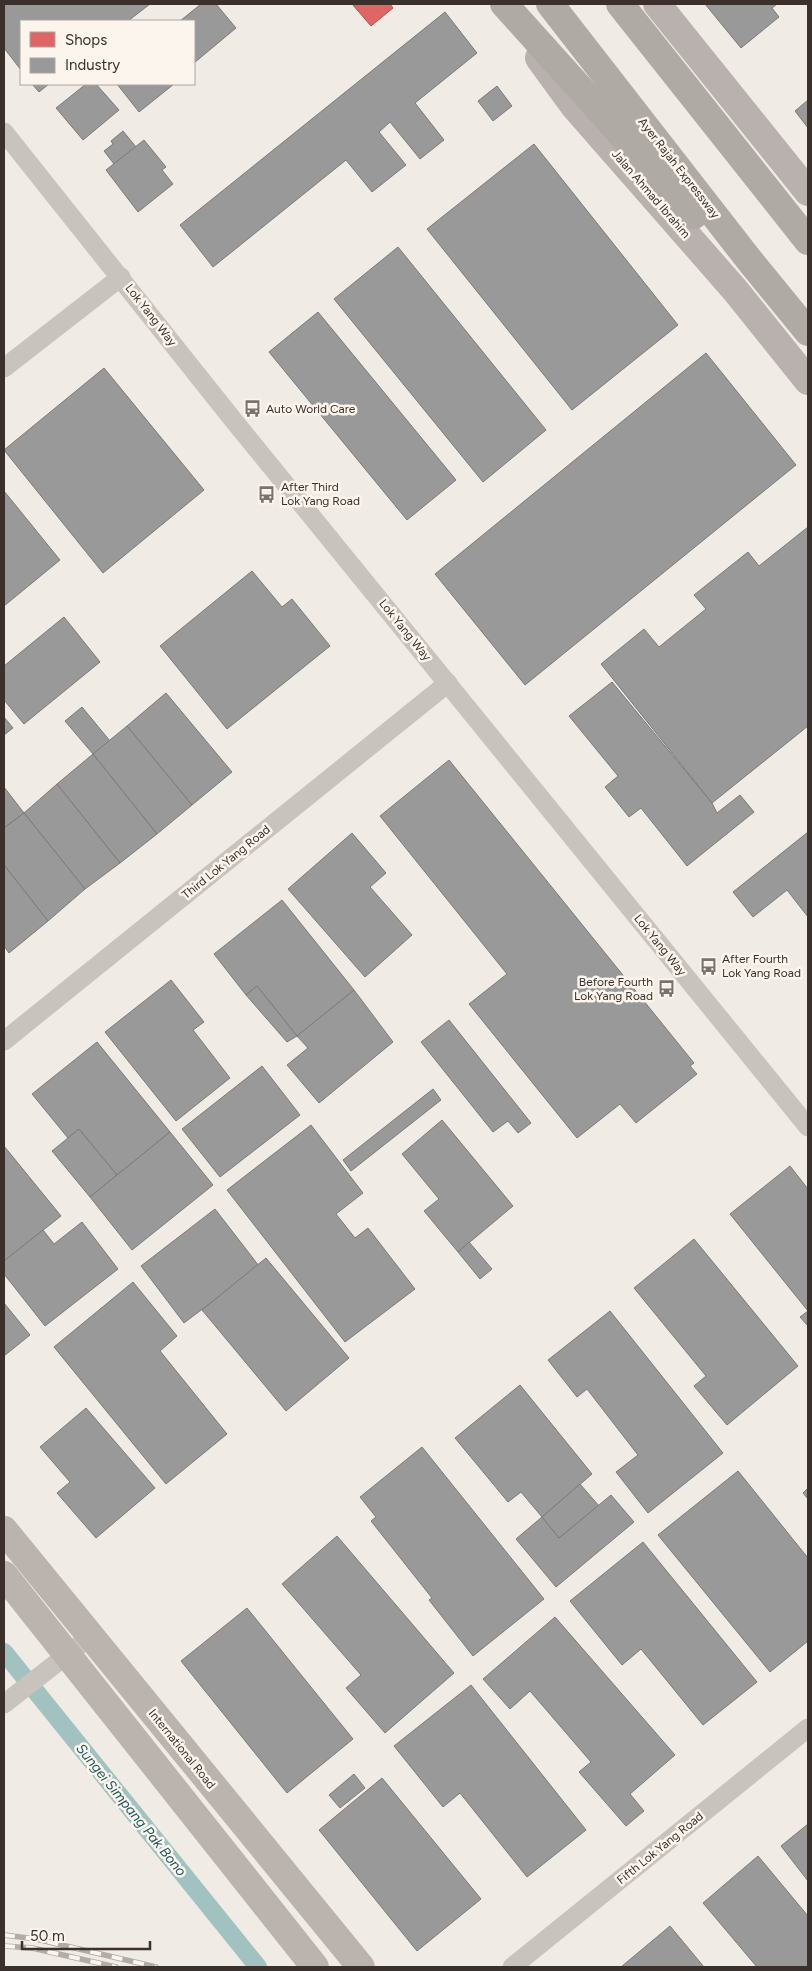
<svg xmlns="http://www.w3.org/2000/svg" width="812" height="1971" font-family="Figtree,sans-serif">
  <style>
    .shops { fill: #e06666; stroke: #ae5654 }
    .industry { fill: #999; stroke: #7d7a78 }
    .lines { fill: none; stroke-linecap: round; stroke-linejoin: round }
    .canal { stroke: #a1c2c1; stroke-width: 18 }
    .street { stroke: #c9c3be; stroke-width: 19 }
    .secondary { stroke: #bab3ae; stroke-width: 28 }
    .primary { stroke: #b8b1ad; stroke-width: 28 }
    .highway { stroke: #afaaa4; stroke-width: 28 }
    .rail-casing { stroke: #b1aca8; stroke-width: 5.5 }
    .rail { stroke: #fbf5ee; stroke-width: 4; stroke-dasharray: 11; stroke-linecap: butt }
    .labels { text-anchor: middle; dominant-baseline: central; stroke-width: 5; stroke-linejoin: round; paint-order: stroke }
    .street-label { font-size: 12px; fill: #3b302b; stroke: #fbf5ee }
    .poi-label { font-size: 12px; fill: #3b302b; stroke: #fbf5ee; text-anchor: start }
    .water-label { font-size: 14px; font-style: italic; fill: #1f5a5e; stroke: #fbf5ee }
  </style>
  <rect width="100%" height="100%" fill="#f0ebe5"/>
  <polygon class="shops" points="352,4 390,4 393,8 371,26"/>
  <g class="industry">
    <polygon points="4,4 150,4 128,21 21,21 21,70 4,48"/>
    <polygon points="201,4 216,4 236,28 194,63 194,21 180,21"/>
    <polygon points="705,4 777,4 772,8 779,17 741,48"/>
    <polygon points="445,12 477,53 415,103 444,140 420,159 390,122 379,132 406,165 372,192 346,160 213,267 180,225"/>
    <polygon points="32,84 49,84 39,92"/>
    <polygon points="86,84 96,84 119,110 83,140 56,108"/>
    <polygon points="117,84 174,84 139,112"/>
    <polygon points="497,86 512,106 493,121 478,101"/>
    <polygon points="808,100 808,128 795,111"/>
    <polygon points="123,131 136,147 114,164 104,151 113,144 111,141"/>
    <polygon points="144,140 166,167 162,170 173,184 138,212 106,170"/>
    <polygon points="534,144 678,325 572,410 427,229"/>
    <polygon points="398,247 546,430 483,482 334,299"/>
    <polygon points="318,312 456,480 407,520 269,352"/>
    <polygon points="706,353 796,465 525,685 435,574"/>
    <polygon points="104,368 204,490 103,573 4,450"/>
    <polygon points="4,491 60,560 4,606"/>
    <polygon points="808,527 808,726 712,803 601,664 644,629 659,647 706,609 694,595 748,552 759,566"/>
    <polygon points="252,571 282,607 292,599 330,646 227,729 160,646"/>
    <polygon points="64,617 100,662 24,724 4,700 4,666"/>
    <polygon points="612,682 712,803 717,813 740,795 754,812 687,866 641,808 629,817 605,787 618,776 569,716"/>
    <polygon points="166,693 232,772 192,805 127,726"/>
    <polygon points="82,707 110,741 93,754 65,721"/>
    <polygon points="4,717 13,728 4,735"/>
    <polygon points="127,726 192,805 157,834 93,754"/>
    <polygon points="93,754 157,834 120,863 57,784"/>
    <polygon points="449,760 694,1063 690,1066 697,1074 636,1123 620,1104 577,1138 469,1004 507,974 380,816"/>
    <polygon points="57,784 120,863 85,889 24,813"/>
    <polygon points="4,787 24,813 4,828"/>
    <polygon points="24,813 85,889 48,921 4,865 4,828"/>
    <polygon points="808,832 808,917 787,890 753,917 733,892"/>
    <polygon points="352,833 386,873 370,887 412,935 365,977 288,889"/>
    <polygon points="4,865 48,921 9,953 4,946"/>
    <polygon points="282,900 354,990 297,1036 257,986 246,995 214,954"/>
    <polygon points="171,980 204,1022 193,1030 230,1078 176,1121 105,1032"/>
    <polygon points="257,986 297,1036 287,1042 246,995"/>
    <polygon points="354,990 393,1042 319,1103 287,1065 308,1048 297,1036"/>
    <polygon points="449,1020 531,1123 518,1133 508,1121 493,1132 421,1042"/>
    <polygon points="97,1042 170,1132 117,1175 79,1129 68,1138 32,1094"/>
    <polygon points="262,1066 300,1115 220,1177 182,1129"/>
    <polygon points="433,1089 441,1100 351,1171 343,1160"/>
    <polygon points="442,1120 513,1206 458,1252 424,1211 439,1199 402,1154"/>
    <polygon points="311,1125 363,1193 336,1214 355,1238 368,1228 415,1289 345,1342 227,1190"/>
    <polygon points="79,1129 117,1175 90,1197 52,1151"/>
    <polygon points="170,1132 213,1185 132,1250 90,1197"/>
    <polygon points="4,1146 61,1216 4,1261"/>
    <polygon points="790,1166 808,1189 808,1311 730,1214"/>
    <polygon points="215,1209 259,1266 184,1323 141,1266"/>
    <polygon points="82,1222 118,1269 45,1326 4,1274 4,1261 43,1230 54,1244"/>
    <polygon points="694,1239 798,1366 727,1425 694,1386 706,1376 634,1288"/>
    <polygon points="469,1242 492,1269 480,1279 458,1252"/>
    <polygon points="266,1258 349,1358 286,1411 202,1310"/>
    <polygon points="133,1282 177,1336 160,1351 227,1434 166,1484 54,1347"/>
    <polygon points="4,1303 30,1335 4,1356"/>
    <polygon points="610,1311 723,1453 648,1513 616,1472 638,1455 587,1389 577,1397 548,1360"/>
    <polygon points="808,1311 808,1326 800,1317"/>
    <polygon points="520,1385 592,1474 542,1517 521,1492 508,1502 455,1438"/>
    <polygon points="86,1408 155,1488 96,1538 57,1493 70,1482 40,1447"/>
    <polygon points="422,1447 544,1599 473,1656 429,1600 432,1598 371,1521 376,1517 360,1497"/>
    <polygon points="738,1471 808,1558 808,1641 770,1672 658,1535"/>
    <polygon points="580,1484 599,1506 559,1538 542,1517"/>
    <polygon points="808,1488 808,1499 803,1493"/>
    <polygon points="611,1495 634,1522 556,1587 516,1539 542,1517 559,1538"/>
    <polygon points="337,1536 454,1673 385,1733 346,1688 361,1675 282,1584"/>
    <polygon points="643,1542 757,1682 703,1725 641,1649 622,1665 570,1601"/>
    <polygon points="247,1608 353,1739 287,1793 181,1661"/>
    <polygon points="555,1617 675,1755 630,1794 644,1811 626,1826 579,1772 591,1762 530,1691 510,1709 483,1679"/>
    <polygon points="471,1685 586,1830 527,1877 460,1793 443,1807 394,1746"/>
    <polygon points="354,1774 365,1788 340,1808 329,1795"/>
    <polygon points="382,1778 481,1899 417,1951 319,1830"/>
    <polygon points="808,1824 808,1881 781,1846"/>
    <polygon points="758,1856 808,1916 808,1967 757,1967 703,1903"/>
    <polygon points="670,1926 704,1967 621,1967"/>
  </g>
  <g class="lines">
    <polyline class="canal" points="4,1652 258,1967"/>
    <g class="street">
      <polyline points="4,132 230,416 808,1127"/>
      <polyline points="4,368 121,277"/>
      <polyline points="4,1041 448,683"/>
      <polyline points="4,1704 91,1636"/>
      <polyline points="512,1967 808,1728"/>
    </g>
    <g class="secondary">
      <polyline points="4,1530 361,1967"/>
      <polyline points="4,1575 315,1967"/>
    </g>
    <g class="primary">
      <polyline points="657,4 808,192"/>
      <polyline points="539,58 574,106 735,290 808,381"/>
    </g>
    <g class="highway">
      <polyline points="504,4 694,215"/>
      <polyline points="550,4 750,261 808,332"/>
      <polyline points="620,4 808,241"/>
    </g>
    <defs>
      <g id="rail">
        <polyline points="4,1935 36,1939 156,1967"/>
        <polyline points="4,1946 32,1948 116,1967"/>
      </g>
    </defs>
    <use href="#rail" class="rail-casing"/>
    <use href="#rail" class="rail"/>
  </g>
  <defs>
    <symbol id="bus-bare" viewBox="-9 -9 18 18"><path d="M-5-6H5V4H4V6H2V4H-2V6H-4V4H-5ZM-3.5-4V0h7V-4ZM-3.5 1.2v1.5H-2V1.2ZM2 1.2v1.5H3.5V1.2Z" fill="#7a716c" stroke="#fbf5ee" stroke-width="2.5" paint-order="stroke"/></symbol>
  </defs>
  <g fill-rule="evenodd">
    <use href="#bus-bare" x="240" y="396" width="25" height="25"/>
    <use href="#bus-bare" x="254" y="482" width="25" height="25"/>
    <use href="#bus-bare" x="696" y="954" width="25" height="25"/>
    <use href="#bus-bare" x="654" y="976" width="25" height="25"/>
  </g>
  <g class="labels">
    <g class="street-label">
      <text transform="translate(679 168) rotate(52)">Ayer Rajah Expressway</text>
      <text transform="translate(651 194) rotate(49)">Jalan Ahmad Ibrahim</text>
      <text transform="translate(151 315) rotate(52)">Lok Yang Way</text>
      <text transform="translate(405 630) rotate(51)">Lok Yang Way</text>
      <text transform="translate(226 862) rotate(-39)">Third Lok Yang Road</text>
      <text transform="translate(660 945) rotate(51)">Lok Yang Way</text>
      <text transform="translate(182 1749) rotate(51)">International Road</text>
      <text transform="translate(660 1848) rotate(-39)">Fifth Lok Yang Road</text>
    </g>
    <g class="poi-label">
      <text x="266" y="409">Auto World Care</text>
      <text x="281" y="487">After Third<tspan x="281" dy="14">Lok Yang Road</tspan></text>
      <text x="722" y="959">After Fourth<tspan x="722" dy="14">Lok Yang Road</tspan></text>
      <text x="653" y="982" text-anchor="end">Before Fourth<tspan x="653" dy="14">Lok Yang Road</tspan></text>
    </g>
    <g class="water-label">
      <text transform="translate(131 1810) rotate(51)">Sungei Simpang Pak Bono</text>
    </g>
  </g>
  <rect width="812" height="1971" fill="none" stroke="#3b302b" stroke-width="10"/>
  <rect x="20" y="20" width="175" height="65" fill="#fbf5ee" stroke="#aea6a0"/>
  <rect x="30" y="32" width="25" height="15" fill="#e06666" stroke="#aea6a0"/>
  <text x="65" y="45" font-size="15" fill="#3b302b">Shops</text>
  <rect x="30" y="58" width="25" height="15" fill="#999999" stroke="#aea6a0"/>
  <text x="65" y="70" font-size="15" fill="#3b302b">Industry</text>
  <path d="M22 1941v8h128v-8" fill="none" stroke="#3b302b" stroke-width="2.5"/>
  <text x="30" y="1941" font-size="15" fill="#3b302b" stroke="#fbf5ee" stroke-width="4" paint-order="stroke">50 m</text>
</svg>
